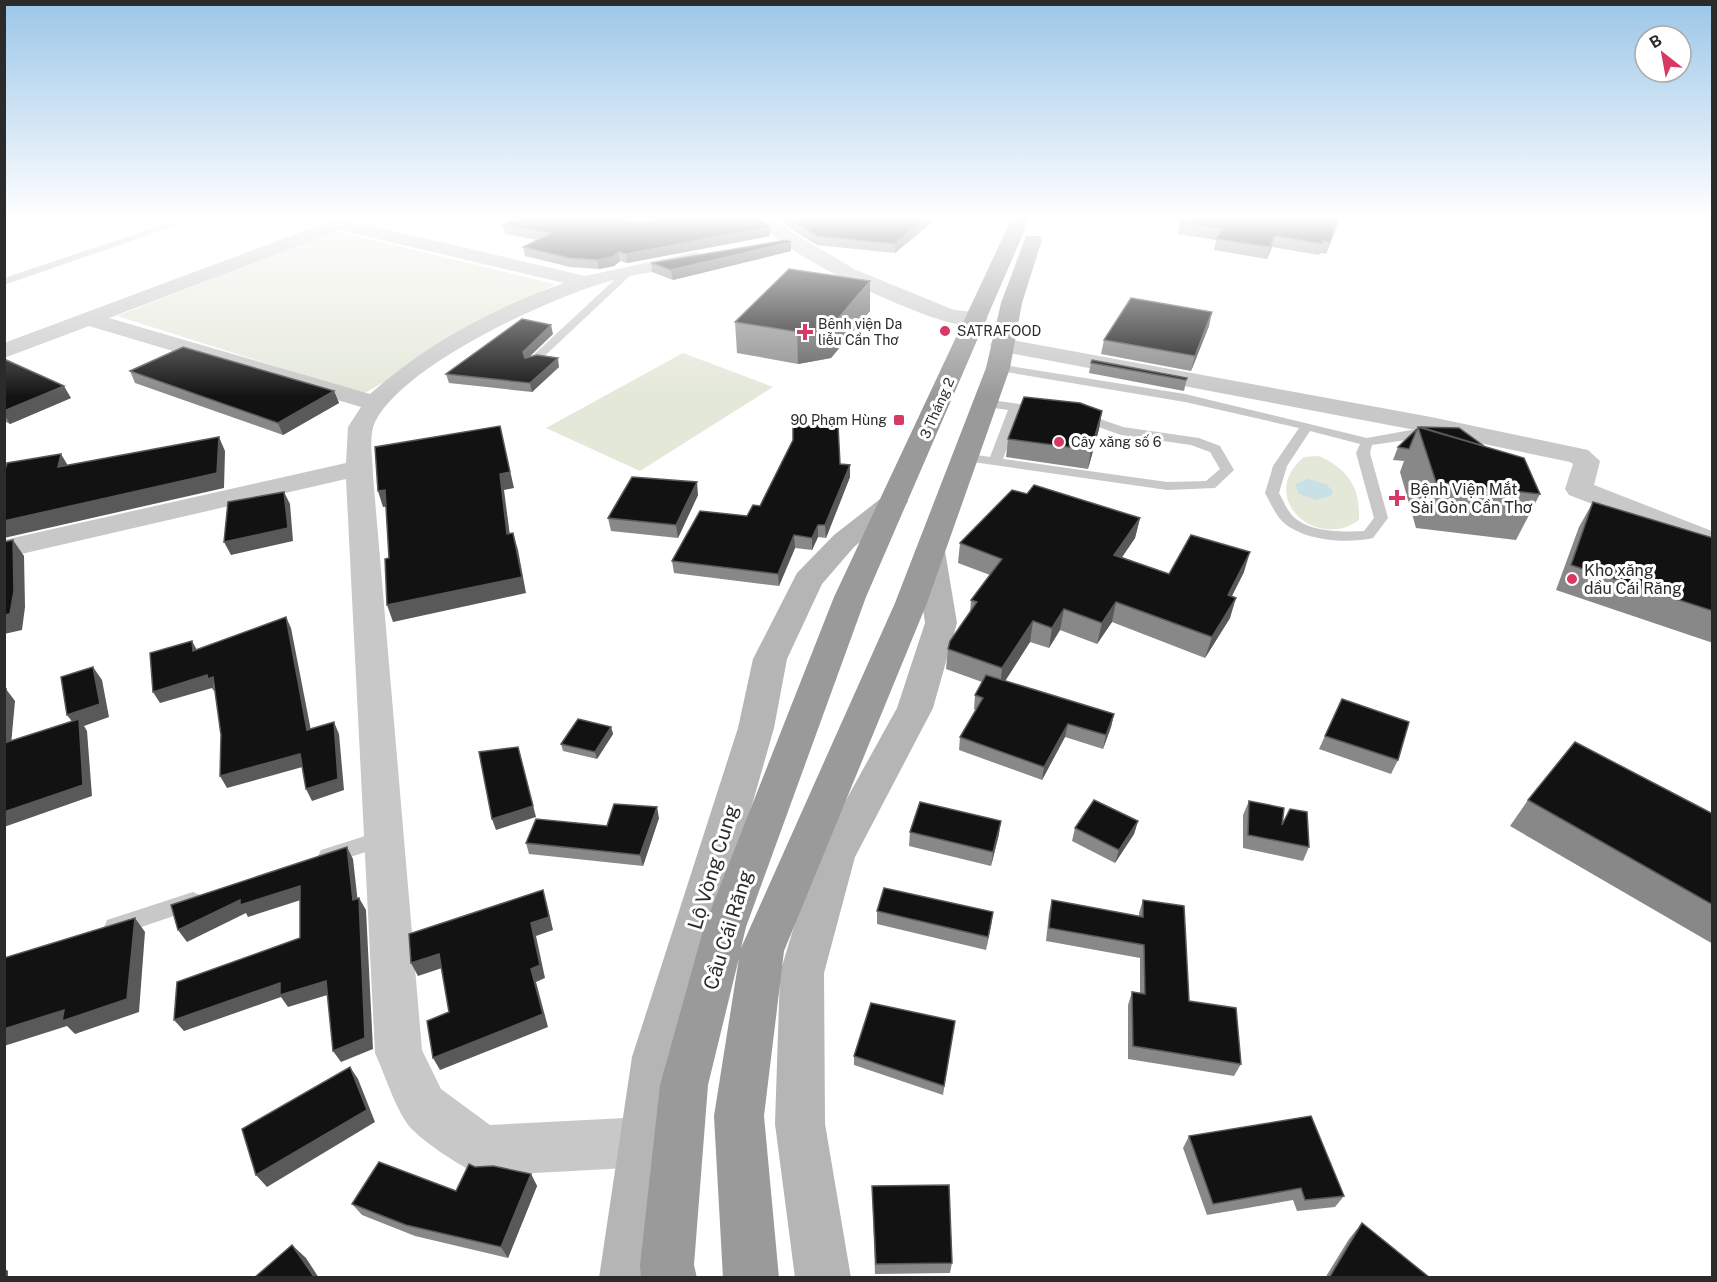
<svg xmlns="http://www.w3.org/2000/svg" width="1717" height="1282" font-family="'Public Sans',sans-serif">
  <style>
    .green { fill: #e4e8d9 }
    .water { fill: #c7e1e7 }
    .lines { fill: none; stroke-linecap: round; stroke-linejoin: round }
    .service { fill: #c8c8c8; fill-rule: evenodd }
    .minor { fill: #c8c8c8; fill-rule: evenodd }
    .tertiary { fill: #c8c8c8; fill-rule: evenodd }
    .secondary { fill: #b5b5b5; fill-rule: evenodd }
    .trunk { fill: #9a9a9a; fill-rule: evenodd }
    .wall { fill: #888 }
    .shaded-wall { fill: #595959 }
    .building { fill: #121212; stroke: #595959; stroke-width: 1.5 }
    .poi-dot { fill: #d63963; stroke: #fff; stroke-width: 2 }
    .labels { text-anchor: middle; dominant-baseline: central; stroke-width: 6; stroke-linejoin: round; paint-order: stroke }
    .far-poi-label { font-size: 14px; fill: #2b2b2b; stroke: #fff; text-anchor: start }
    .far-street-label { font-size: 14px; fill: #2b2b2b; stroke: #fff }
    .poi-label { font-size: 16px; fill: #2b2b2b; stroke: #fff; text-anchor: start }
    .near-street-label { font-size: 20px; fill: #2b2b2b; stroke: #fff }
  </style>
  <rect width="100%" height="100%" fill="#fff"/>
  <g class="green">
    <polygon points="336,231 555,284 363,394 117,316"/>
    <polygon points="683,353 773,387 640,471 546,428"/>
    <path d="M1319,456C1349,470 1360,487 1359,520C1315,552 1256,496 1304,457Z"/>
  </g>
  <polygon class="water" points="1308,479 1326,484 1333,491 1331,496 1316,500 1299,494 1295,484"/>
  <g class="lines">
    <g class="service">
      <polygon points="183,218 197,218 4,285 4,278"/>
      <polygon points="625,270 634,272 535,365 527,365 527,361"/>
      <path d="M998,364L1185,394L1367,438L1422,428H1434L1440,432L1434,436L1372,445L1370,453L1388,518L1373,538C1348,544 1302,541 1282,521C1275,514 1270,502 1265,493L1273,466L1299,428L1185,402L994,370L992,368ZM1310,431L1360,444L1356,453L1374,518L1364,531C1341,532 1307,533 1291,514C1286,508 1283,500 1279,493L1287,466Z"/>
      <polygon points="984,399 1042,407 1048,411 1042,415 1020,412 1003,459 1167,482 1206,481 1220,469 1210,452 1191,445 1121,435 1076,419 1074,416 1080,412 1123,427 1199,438 1220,446 1234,470 1215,488 1167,490 959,460 957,457 964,453 990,457 1008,410 980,406 980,400"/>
      <polygon points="384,830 391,832 394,838 391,844 328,864 321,862 318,856 321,850"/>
      <polygon points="193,892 200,895 204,901 200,907 115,936 107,934 104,927 107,920"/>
    </g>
    <g class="minor">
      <path d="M339,218L585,276L697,252L707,258L697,264C666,270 633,274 603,283C544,301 404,365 375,422C368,437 373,459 373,476L422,1050L441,1089L490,1125L645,1117L663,1124L670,1142L663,1160L645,1167L482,1176C464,1169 416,1138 406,1122C393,1102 385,1075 375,1053L346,479L4,558V540L346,463L348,427L361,407L89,326L4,358V343ZM340,230L564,283C494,308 426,344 370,394L109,318Z"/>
      <polygon points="1001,338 1431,417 1588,450 1600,461 1594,485 1712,531 1712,550 1569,495 1565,489 1573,464 1570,462 1431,433 993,350 990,345 993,340"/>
    </g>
    <path class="tertiary" d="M756,218H776L793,233L856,270L954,310L985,313L988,318L985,323C972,326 956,325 944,321C900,308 780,254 756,218Z"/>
    <g class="secondary">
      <polygon points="894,494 904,496 908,502 854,547 822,584 787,659 774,728 680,1057 655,1278 599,1278 632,1057 738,728 753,659 797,573 834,535 884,496"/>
      <polygon points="930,542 941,545 945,551 957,623 933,708 855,857 824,973 825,1124 851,1278 795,1278 775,1124 780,973 815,856 897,708 925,623 915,551 919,545"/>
    </g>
    <polygon class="trunk" points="1012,218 1030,218 866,597 746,927 741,948 895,603 986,368 1001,303 1026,236 1040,236 1042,240 1022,303 1010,368 927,603 784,951 764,1116 779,1278 723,1278 714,1116 739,958 708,1085 694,1265 697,1278 641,1278 640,1265 660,1085 704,927 834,597"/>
  </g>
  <g class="wall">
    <polygon points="779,218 851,218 932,222 895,253 817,245 794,231"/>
    <polygon points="1340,218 1326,254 1320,253 1319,255 1272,247 1267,259 1214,250 1216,240 1178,234 1180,222"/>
    <polygon points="645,223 770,227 770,236 627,263 620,261 614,266 599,269 570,267 525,256 523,247 537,240 505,234 503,225"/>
    <polygon points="791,242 791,251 673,280 652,272 651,263"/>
    <polygon points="870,311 831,358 798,364 737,353 735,322"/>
    <polygon points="1209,326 1191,371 1101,354 1104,340"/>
    <polygon points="553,334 529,357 559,367 532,392 449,383 446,374"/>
    <polygon points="4,359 71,398 10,424 4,421"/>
    <polygon points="1091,363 1187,378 1184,391 1089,373"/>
    <polygon points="130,371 334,391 339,403 283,435 135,383"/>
    <polygon points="1102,411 1099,429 1088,469 1006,457 1008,439"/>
    <polygon points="1418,427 1540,494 1516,540 1416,528 1400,472 1404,461 1393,460 1398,447"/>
    <polygon points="840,464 850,477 826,538 818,537 812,550 795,548 779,586 674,573 672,561 747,516 760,506"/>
    <polygon points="1027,494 1140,518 1135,538 1122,557 1169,574 1244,572 1232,596 1230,618 1205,658 1112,622 1097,644 1060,630 1049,648 1030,642 1005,681 1114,714 1111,727 1103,749 1065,737 1042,780 959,750 960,737 976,710 974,709 975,695 982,682 946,669 948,649 970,613 971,600 990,575 958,563 960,543"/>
    <polygon points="698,495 678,538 611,531 608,518"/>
    <polygon points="1593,502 1713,538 1713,643 1556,590 1579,527"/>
    <polygon points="611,727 613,734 597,759 563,751 561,744"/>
    <polygon points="1325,736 1398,760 1391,774 1319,749"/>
    <polygon points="1528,800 1713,814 1713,944 1510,826"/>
    <polygon points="1249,801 1282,825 1309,847 1303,861 1243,848 1243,815"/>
    <polygon points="659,818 643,866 529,854 526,843 607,826"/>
    <polygon points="1138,821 1134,834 1115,863 1072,841 1075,828"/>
    <polygon points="910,832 999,834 991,866 909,846"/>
    <polygon points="1052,900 1139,916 1139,913 1143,900 1189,1001 1241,1064 1234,1076 1128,1059 1128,1005 1132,992 1140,993 1140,958 1046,941 1049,913"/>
    <polygon points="877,911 993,912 986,950 877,924"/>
    <polygon points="955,1021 943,1095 854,1065 854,1056"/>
    <polygon points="1189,1136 1344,1196 1335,1207 1297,1211 1293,1200 1207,1215 1183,1148"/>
    <polygon points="475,1167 531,1174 537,1186 508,1258 415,1236 362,1215 352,1204 456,1191"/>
    <polygon points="872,1186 952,1263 950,1273 875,1274"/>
    <polygon points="1362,1223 1430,1278 1325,1278 1349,1239"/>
  </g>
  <g class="shaded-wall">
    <polygon points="926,218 933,218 932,222 895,253 895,244"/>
    <polygon points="1339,218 1340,218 1326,254 1330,242"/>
    <polygon points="770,227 770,236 627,263 626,254"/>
    <polygon points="1275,236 1272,247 1267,259 1270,247"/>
    <polygon points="791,242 791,251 673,280 671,270"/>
    <polygon points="619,252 620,261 614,266 599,269 597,260"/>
    <polygon points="870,281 870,311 831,358 798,364 797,332"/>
    <polygon points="1212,312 1209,326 1191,371 1195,356"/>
    <polygon points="551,325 553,334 525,361 523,352"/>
    <polygon points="558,358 559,367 532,392 530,383"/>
    <polygon points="64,386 71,398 10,424 4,414 4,411"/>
    <polygon points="334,391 339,403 283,435 278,423"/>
    <polygon points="1102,411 1099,429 1088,469 1091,450"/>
    <polygon points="500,426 514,488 504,490 512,551 507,534 500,474"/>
    <polygon points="219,437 225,451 224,488 4,538 4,521"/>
    <polygon points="61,454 70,469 58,467"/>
    <polygon points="850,465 850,477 826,538 825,525"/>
    <polygon points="697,482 698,495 678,538 676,525"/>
    <polygon points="385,490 391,506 383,507 378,491"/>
    <polygon points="284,492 290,504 293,541 231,555 224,542"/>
    <polygon points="1140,518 1135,538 1110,575 1114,555"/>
    <polygon points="818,525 818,537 812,550 812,538"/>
    <polygon points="513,533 518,550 526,593 393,622 387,605"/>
    <polygon points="794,535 795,548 779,586 778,574"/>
    <polygon points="13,540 24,556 25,607 22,630 4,634 4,615"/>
    <polygon points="1250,552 1244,572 1222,615 1228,595"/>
    <polygon points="1236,598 1230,618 1205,658 1212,637"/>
    <polygon points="1116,602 1112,622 1097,644 1102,623"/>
    <polygon points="1064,609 1060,630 1049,648 1052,628"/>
    <polygon points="286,617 291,628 313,741 307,730"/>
    <polygon points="1033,621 1030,642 1000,689 1002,668"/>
    <polygon points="192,641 198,652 193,651"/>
    <polygon points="93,667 102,680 109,717 84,726 87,731 92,796 4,827 4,812 77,728 67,715"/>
    <polygon points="207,675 213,677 214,691 212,688 160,703 153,692"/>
    <polygon points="6,689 15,701 10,756 4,749 4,706"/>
    <polygon points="1114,714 1111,727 1103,749 1106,735"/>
    <polygon points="334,722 339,734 344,790 312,801 306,789"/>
    <polygon points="1068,724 1065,737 1042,780 1044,767"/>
    <polygon points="611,727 613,734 597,759 595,752"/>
    <polygon points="518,747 536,817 496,830 492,819"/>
    <polygon points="300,754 306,766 227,788 220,776"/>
    <polygon points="657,807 659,818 643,866 640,855"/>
    <polygon points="1001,821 999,834 991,866 993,852"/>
    <polygon points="1138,821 1134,834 1115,863 1119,850"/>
    <polygon points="347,847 353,859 359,912 353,900"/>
    <polygon points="300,886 307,898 248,917 246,913 187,942 178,930 240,900"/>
    <polygon points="543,890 547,904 553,930 536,936 545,978 536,982 548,1027 440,1070 433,1058 531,969 531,923"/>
    <polygon points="359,898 366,910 373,1049 341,1062 333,1051"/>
    <polygon points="993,912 991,926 986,950 988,937"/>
    <polygon points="135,918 145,932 139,1012 75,1034 67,1026 4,1046 4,1029"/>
    <polygon points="439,954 445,967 418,976 411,963"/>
    <polygon points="326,981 334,993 288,1007 281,997 184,1031 174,1020 280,983"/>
    <polygon points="350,1067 358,1079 375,1122 267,1187 256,1175"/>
    <polygon points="531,1174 537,1186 508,1258 501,1247"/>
    <polygon points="292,1245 306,1258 319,1278 315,1278"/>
    <polygon points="4,1268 8,1271 8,1278 4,1278"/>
  </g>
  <g class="building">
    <polygon points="517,218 618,218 645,223 652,218 761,218 770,227 626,254 619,252 612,257 597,260 569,258 523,247 551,233 503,225"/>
    <polygon points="789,218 926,218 895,244 817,236 794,222"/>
    <polygon points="1183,218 1339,218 1330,242 1323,241 1322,244 1275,236 1270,247 1216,239 1222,229 1180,222"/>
    <polygon points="787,240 791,242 671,270 651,263"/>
    <polygon points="789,269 870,281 831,327 797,332 735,322"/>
    <polygon points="1131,298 1212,312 1195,356 1104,340"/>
    <polygon points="522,319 551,325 523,352 525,358 537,355 558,358 530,383 446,374"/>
    <polygon points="183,347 334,391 278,423 130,371"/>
    <polygon points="4,359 64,386 4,411"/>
    <polygon points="1092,360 1187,378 1186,380 1091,363"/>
    <polygon points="1024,397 1080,403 1102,411 1091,450 1008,439"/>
    <polygon points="838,425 840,464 850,465 825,525 818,525 812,538 794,535 778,574 672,561 700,511 747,516 753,505 760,506 793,440 793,426"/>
    <polygon points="500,426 510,472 500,474 507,534 513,533 522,577 387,605 385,559 389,558 385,490 378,491 375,447"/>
    <polygon points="1418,427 1524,458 1540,494 1436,482"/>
    <polygon points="1420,427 1459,428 1484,446"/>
    <polygon points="1417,429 1409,449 1398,447"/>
    <polygon points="219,437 217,473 4,521 4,467 6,467 7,463 61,454 58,467"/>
    <polygon points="632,477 697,482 676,525 608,518"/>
    <polygon points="1034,485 1140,518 1114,555 1169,574 1191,535 1250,552 1228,595 1236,598 1212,637 1116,602 1102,623 1064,609 1052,628 1033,621 1002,668 948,649 950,641 977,602 971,600 1002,559 960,543 1012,490 1027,494"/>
    <polygon points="284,492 288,528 224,542 228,502"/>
    <polygon points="1593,502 1713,538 1713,611 1571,565"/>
    <polygon points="13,540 14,591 10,614 4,615 4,542"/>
    <polygon points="286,617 307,730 334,722 338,779 306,789 300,754 220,776 221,735 213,677 208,679 207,675 153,692 150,653 192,641 193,651"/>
    <polygon points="93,667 100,704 67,715 61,677"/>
    <polygon points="986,675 1114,714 1106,735 1068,724 1044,767 960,737 983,698 975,695"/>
    <polygon points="6,689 4,706 4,690"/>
    <polygon points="1342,699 1409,722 1398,760 1325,736"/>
    <polygon points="79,719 83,785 4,812 4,743"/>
    <polygon points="578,719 611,727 595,752 561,744"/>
    <polygon points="1575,742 1713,814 1713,905 1528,800"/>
    <polygon points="518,747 533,806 492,819 479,752"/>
    <polygon points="1094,800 1138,821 1119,850 1075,828"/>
    <polygon points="1249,801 1284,808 1282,825 1290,809 1307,812 1309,847 1248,835"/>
    <polygon points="920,802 1001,821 993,852 910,832"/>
    <polygon points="614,804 657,807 640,855 526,843 536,819 607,826"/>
    <polygon points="347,847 353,900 359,898 365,1038 333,1051 326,981 280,995 280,983 174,1020 177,982 300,938 300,886 240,905 240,900 178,930 171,905"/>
    <polygon points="884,888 993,912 988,937 877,911"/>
    <polygon points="543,890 549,917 531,923 540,965 531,969 543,1014 433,1058 427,1021 449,1012 439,954 411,963 409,934"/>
    <polygon points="1052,900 1143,917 1143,900 1184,906 1189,1001 1236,1008 1241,1064 1133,1046 1132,992 1145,994 1144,945 1049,928"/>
    <polygon points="135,918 127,999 62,1021 64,1010 4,1029 4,958"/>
    <polygon points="871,1003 955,1021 944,1086 854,1056"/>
    <polygon points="350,1067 367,1110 256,1175 242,1129"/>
    <polygon points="1311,1116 1344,1196 1305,1200 1301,1188 1213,1204 1189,1136"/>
    <polygon points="379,1162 456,1191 469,1164 475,1167 493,1166 531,1174 501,1247 406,1225 352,1204"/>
    <polygon points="949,1185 952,1263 876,1264 872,1186"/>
    <polygon points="1362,1223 1430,1278 1329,1278"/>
    <polygon points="292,1245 315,1278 254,1278"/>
  </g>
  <linearGradient id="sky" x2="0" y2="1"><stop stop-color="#9bc6e8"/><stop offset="0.55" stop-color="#fff"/><stop offset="1" stop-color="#fff" stop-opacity="0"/></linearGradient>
  <rect width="1717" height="397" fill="url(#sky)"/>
  <g class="poi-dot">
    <circle cx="945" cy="331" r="6"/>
    <path d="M802 323h6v6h6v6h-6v6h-6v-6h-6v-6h6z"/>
    <rect x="893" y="414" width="12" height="12" rx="3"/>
    <circle cx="1059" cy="442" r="6"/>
    <path d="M1394 489h6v6h6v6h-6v6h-6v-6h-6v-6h6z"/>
    <circle cx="1572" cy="579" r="6"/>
  </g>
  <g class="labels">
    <g class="far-poi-label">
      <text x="818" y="324">Bệnh viện Da<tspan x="818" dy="16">liễu Cần Thơ</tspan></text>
      <text x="957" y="331">SATRAFOOD</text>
      <text x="887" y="420" text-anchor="end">90 Phạm Hùng</text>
      <text x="1071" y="442">Cây xăng số 6</text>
    </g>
    <g class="far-street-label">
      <text transform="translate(937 408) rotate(-66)">3 Tháng 2</text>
    </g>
    <g class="poi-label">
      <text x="1410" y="489">Bệnh Viện Mắt<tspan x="1410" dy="18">Sài Gòn Cần Thơ</tspan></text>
      <text x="1584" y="570">Kho xăng<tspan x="1584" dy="18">dầu Cái Răng</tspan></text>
    </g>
    <g class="near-street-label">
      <text transform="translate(713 867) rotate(-73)">Lộ Vòng Cung</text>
      <text transform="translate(728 930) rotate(-73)">Cầu Cái Răng</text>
    </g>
  </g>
  <rect width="1717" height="1282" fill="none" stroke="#2b2b2b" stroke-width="12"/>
  <g transform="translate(1663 54) rotate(329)"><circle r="28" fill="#ffffff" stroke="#aaaaaa" stroke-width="1.5"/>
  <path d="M0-4.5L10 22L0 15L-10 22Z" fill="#d63963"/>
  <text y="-9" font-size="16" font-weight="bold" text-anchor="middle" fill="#2b2b2b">B</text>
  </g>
</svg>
